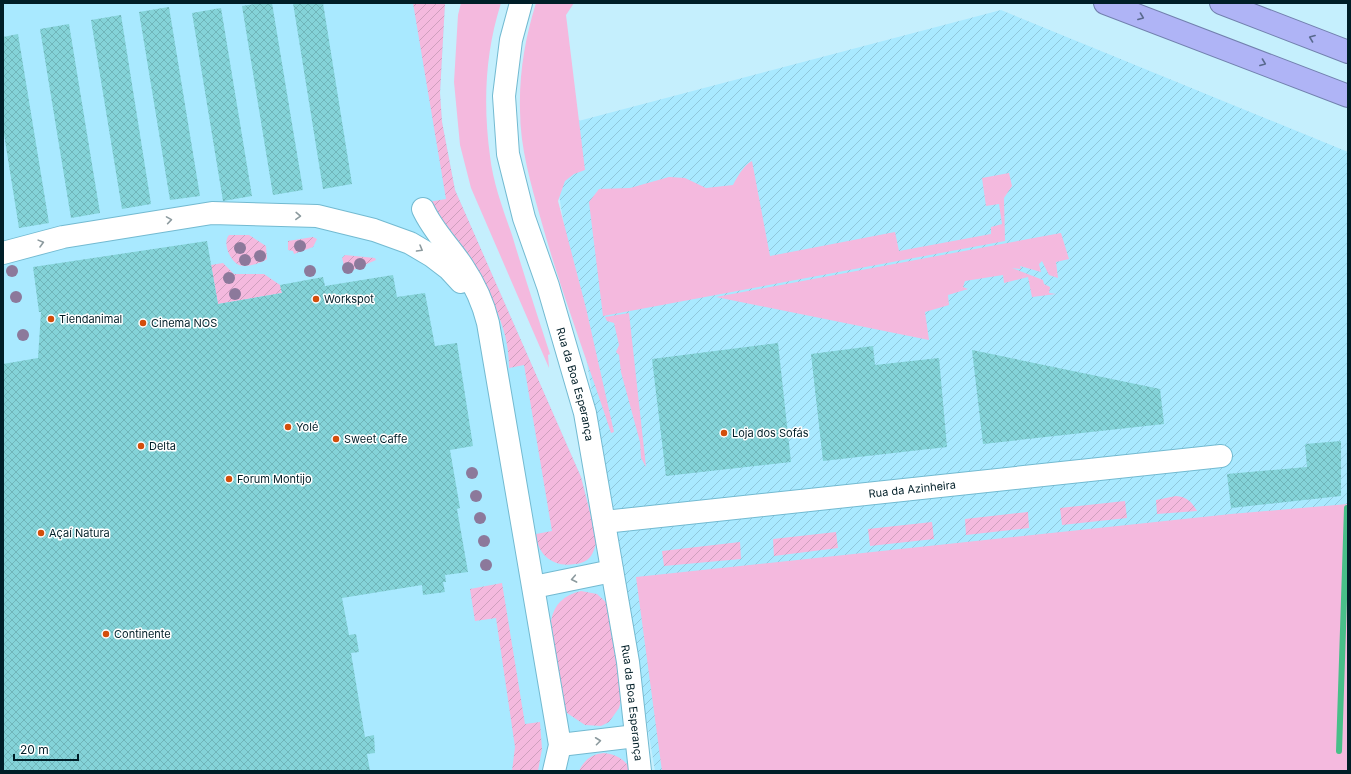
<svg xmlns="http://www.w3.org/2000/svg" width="1351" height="774" font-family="Inter,sans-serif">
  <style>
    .built { fill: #a9e9ff }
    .industrial { fill: url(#industrial-furrows) }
    .grass { fill: #f4b9de }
    .garden { fill: url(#garden-furrows) }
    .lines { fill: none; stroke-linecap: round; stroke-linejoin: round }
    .stream { stroke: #48bf89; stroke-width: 6 }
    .building { fill: url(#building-cross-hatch) }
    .minor-casing { stroke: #73bad1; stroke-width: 24 }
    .highway-casing { stroke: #7280ae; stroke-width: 24 }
    .minor { stroke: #fff; stroke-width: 22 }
    .highway { stroke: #afb4f6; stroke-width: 22 }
    .tree { fill: #8c799b }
    .oneway { stroke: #58698e }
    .oneway2 { stroke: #8c9a9e }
    .poi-dot { fill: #d34e0b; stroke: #fff; stroke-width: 1.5 }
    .labels { text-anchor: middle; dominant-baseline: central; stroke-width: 3; stroke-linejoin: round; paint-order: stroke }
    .poi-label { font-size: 11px; fill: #001e27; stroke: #fff; text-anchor: start }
    .street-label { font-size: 11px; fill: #001e27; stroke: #fff }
  </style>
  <defs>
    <pattern id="industrial-furrows" width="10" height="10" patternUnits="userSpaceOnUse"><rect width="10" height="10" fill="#a9e9ff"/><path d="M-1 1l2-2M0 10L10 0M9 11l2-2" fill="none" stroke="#90c7db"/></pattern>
    <pattern id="garden-furrows" width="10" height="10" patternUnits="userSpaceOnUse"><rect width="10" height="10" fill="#f4b9de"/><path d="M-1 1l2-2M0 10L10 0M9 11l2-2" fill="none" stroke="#cf9fbe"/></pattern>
    <pattern id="building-cross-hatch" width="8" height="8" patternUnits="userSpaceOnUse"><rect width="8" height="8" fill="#84d3d8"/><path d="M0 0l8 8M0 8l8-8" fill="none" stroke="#70b5b9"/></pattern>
  </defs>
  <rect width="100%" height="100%" fill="#c5effd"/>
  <polygon class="built" points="3,3 445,3 440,93 442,122 455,190 581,477 589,506 599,520 605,592 621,692 632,771 3,771"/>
  <polygon class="industrial" points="1001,10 1348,152 1348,771 655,771 548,129"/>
  <g class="grass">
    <path d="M461,3H501C485,53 483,104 490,156C493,183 503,209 512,235C524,275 537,314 550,354L548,355L549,368L471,188L460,145L454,82L458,15Z"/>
    <path d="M536,3H574L566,15L585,170L574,174L565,181L558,201L586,308L614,432L611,433C588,362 561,292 541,220C531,184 520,148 520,110C519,74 525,38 536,3Z"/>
    <path d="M752,161L770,256L895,232L899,251L991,234V227L1002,224L999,204L986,206L982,178L1009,173L1012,186L1004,198L1005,241L603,316L589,202L599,189L630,188L669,177L685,178L706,188L733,185C738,176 743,166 752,161Z"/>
    <polygon points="1061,233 1069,259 1056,262 1058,278 1049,275 1042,261 1039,264 1041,272 1020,266 1021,269 1012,268 1043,280 1044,284 1050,287 1049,293 1056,294 1032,297 1028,277 1004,283 1003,275 965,281 963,287 968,289 948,295 949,305 925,312 929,340 716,297"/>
    <polygon points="629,313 646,467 641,458 640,442 621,372 619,355 616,352 619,345 614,323 607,321 605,317"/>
    <polygon points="1348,504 1348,771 662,771 636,577 1231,514"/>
  </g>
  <g class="garden">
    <path d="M413,3H445L440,93L442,122L455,190L581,477L597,540C595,547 593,556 587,560C584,562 579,564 575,564C554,568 537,555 536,534L552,531L524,365L509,368C510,307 461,251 428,202L446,199Z"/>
    <path d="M229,235H249L266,246L267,259C262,263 245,268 239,265C230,261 222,243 229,235Z"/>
    <polygon points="313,237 317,239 313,247 294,254 293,251 288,250 288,241"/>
    <polygon points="345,255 375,258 376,260 346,273 342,258"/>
    <polygon points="223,263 234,274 264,274 280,285 282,293 218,304 211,265"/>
    <path d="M1176,496C1187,497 1191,501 1197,511L1157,514L1156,500Z"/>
    <polygon points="1125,501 1127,518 1062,525 1060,508"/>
    <polygon points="1028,512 1029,528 966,535 965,519"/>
    <polygon points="932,522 934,539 870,546 868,529"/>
    <polygon points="836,532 838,548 774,556 773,539"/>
    <polygon points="740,542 741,559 664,566 662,551"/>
    <polygon points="502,583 525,724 540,722 542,749 538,771 512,771 515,747 496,618 475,621 470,589"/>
    <path d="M581,591L597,594L610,606L623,693L619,708L609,722L601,726L585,725L567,713L562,699L551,621C554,604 564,595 581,591Z"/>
    <path d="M604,753C615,754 627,760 631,771H579C584,760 592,754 604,753Z"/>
  </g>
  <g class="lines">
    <polyline class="stream" points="1339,751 1347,508"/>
  </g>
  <g class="building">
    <polygon points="261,3 272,3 303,190 273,195 242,6"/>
    <polygon points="293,3 323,3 352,184 323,189"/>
    <polygon points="169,7 200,196 170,200 139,12"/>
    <polygon points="221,8 252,196 223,201 192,13"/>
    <polygon points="121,15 151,204 122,209 91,20"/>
    <polygon points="69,24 100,213 71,218 40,29"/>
    <polygon points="18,34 49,223 19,228 3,128 3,37"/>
    <polygon points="207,241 218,304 282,293 280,285 323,277 325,286 393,275 397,297 425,293 435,346 457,343 473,446 450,450 460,508 457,509 468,572 445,575 446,582 443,582 445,592 423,595 422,585 342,598 349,635 356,634 359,652 351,653 365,737 374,735 375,753 367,754 370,771 3,771 3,364 38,358 41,312 39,312 33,267"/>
    <polygon points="778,343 791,462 666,476 652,359"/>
    <polygon points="873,346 875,365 939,358 947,447 823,461 811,354"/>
    <polygon points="972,350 1160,389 1164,424 983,444"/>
    <polygon points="1341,441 1341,496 1231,508 1227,474 1307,467 1305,444"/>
  </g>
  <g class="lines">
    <defs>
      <g id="minor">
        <path id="s1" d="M521,3L511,40L504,96L508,154L524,218L548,286L585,413L628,662L640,771"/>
        <path d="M423,209C433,231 450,247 463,267C475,285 483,302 488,323L560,745L554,771"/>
        <polyline points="3,253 63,237 212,213 317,216 374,230 410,243 432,256 449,269 461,282"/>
        <path id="s2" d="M604,522L1221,456"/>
        <polyline points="534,587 612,571"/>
        <polyline points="560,745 636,736"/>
      </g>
      <g id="highway">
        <polyline points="1105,3 1348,96"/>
        <polyline points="1221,3 1348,52"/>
      </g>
    </defs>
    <use href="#minor" class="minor-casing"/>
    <use href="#highway" class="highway-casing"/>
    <use href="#minor" class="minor"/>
    <use href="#highway" class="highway"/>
  </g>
  <g class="tree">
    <circle cx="300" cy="246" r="6"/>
    <circle cx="240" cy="248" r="6"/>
    <circle cx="260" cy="256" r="6"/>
    <circle cx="245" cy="260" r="6"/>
    <circle cx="360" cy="264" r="6"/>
    <circle cx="348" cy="268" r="6"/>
    <circle cx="12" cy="271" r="6"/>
    <circle cx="310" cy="271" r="6"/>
    <circle cx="229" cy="278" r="6"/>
    <circle cx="235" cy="294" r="6"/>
    <circle cx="16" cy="297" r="6"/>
    <circle cx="23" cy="335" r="6"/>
    <circle cx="472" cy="473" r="6"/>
    <circle cx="476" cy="496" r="6"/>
    <circle cx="480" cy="518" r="6"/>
    <circle cx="484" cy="541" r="6"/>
    <circle cx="486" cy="565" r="6"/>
  </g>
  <defs><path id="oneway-chevron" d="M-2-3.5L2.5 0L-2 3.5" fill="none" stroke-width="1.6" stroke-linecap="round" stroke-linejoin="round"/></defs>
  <g class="oneway">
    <use href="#oneway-chevron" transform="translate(1141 17) rotate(21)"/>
    <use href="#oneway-chevron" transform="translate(1312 38) rotate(-159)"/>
    <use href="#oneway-chevron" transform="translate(1263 63) rotate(21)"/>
  </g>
  <g class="oneway2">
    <use href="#oneway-chevron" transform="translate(298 216) rotate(2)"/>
    <use href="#oneway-chevron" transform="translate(169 220) rotate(-9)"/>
    <use href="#oneway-chevron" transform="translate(41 243) rotate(-15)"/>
    <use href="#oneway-chevron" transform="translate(420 249) rotate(30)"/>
    <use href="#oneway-chevron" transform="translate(574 579) rotate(169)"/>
    <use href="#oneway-chevron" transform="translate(598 741) rotate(-7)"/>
  </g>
  <g class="poi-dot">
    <circle cx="316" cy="299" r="4"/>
    <circle cx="51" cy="319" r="4"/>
    <circle cx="143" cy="323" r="4"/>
    <circle cx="288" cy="427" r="4"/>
    <circle cx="724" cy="433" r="4"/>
    <circle cx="336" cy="439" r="4"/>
    <circle cx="141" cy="446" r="4"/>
    <circle cx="229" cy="479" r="4"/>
    <circle cx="41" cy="533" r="4"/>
    <circle cx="106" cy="634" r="4"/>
  </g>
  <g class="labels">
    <g class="poi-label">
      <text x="324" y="299">Workspot</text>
      <text x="59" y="319">Tiendanimal</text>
      <text x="151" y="323">Cinema NOS</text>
      <text x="296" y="427">Yolé</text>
      <text x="732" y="433">Loja dos Sofás</text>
      <text x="344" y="439">Sweet Caffe</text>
      <text x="149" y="446">Delta</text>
      <text x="237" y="479">Forum Montijo</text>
      <text x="49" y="533">Açaí Natura</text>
      <text x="114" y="634">Continente</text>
    </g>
    <g class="street-label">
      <text stroke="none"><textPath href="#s1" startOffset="393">Rua da Boa Esperança</textPath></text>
      <text stroke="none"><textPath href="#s2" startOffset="310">Rua da Azinheira</textPath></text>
      <text stroke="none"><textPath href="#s1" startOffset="717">Rua da Boa Esperança</textPath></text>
    </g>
  </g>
  <rect width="1351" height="774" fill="none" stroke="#001e27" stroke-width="8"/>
  <path d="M14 754v6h64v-6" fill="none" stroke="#001e27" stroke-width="2"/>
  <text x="20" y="754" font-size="12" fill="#001e27" stroke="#ffffff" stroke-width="3" paint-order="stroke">20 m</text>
</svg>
